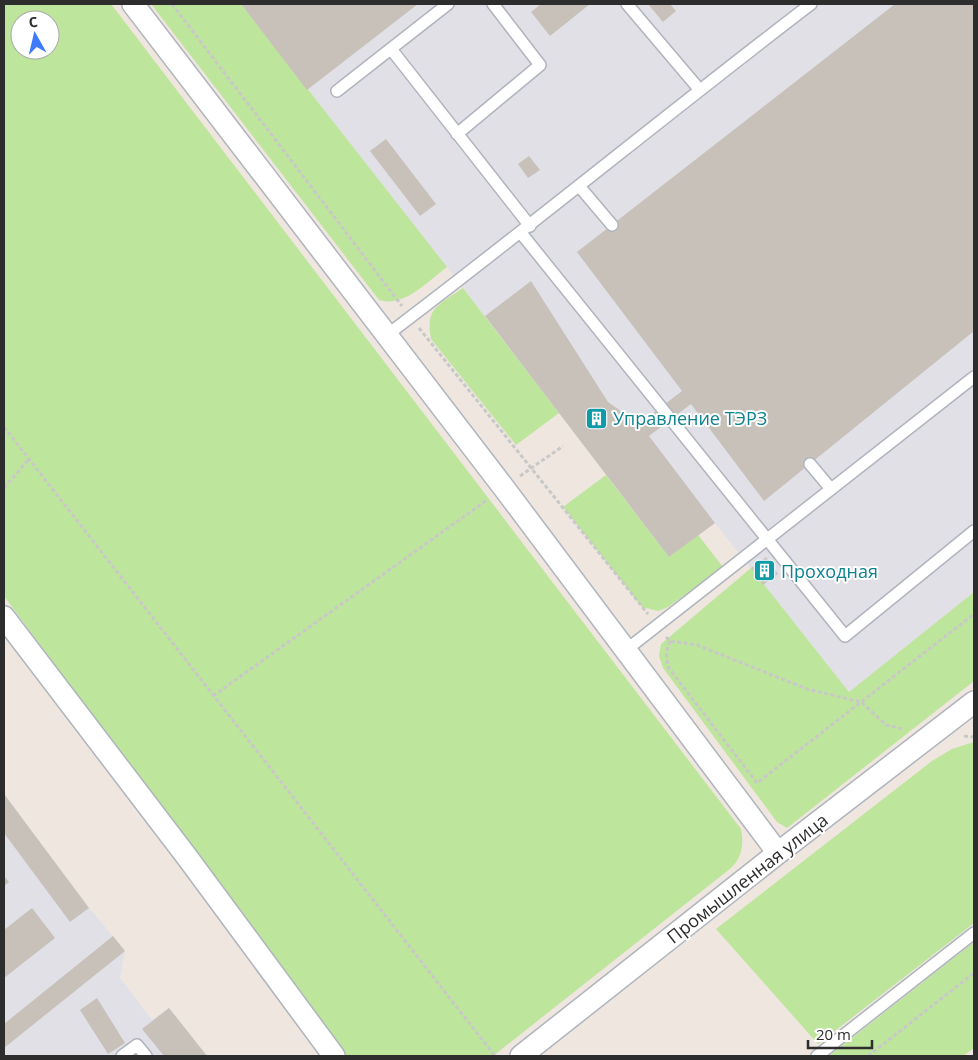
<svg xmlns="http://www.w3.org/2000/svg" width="978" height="1060" font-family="'Open Sans',sans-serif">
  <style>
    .industrial { fill: #e1e0e7 }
    .green { fill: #bee59c; fill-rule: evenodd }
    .building { fill: #c7c1ba }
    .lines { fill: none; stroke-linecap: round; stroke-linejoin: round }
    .service-casing { stroke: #afb4bd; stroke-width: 14 }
    .minor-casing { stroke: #afb4bd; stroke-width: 24 }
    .path { stroke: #c8c8c8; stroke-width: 3; stroke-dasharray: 4 2.5; stroke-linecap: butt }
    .service { stroke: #fff; stroke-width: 11 }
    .minor { stroke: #fff; stroke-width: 21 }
    .labels { text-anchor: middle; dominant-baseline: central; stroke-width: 4; stroke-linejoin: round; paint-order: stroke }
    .culture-label { font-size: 18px; fill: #0d838f; stroke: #fff; text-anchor: start }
    .street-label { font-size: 18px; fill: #2d2d2d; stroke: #fff }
  </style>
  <rect width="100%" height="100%" fill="#eee6df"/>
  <g class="industrial">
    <polygon points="241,4 974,4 974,592 849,692 715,523 669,557 485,316"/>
    <polygon points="4,794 89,908 125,951 120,978 152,1020 169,1008 207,1056 4,1056"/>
  </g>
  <g class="green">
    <path d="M4,4H111L741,829C744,845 742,857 731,868L493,1056H345L4,596ZM20,20H50V50H20Z"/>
    <path d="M151,4H241L447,267C428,281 404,308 379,300Z"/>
    <path d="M463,288L559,413L516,445L431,339C425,307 439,305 463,288Z"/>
    <polygon points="606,475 669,557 698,535 723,567 668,607 658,611 642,607 563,507"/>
    <polygon points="751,568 849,692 974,592 974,681 787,828 777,822 663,668 659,656 661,644"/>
    <polygon points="974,742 974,923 818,1044 716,929 932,761 952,749"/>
    <polygon points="974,942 974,1048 963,1056 829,1056"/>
  </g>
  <g class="building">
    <polygon points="241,4 418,4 307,90"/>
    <polygon points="541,4 590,4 550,36 531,12"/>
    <polygon points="648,4 670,4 676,11 663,22"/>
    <polygon points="895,4 974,4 974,331 764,501 691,404 649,436 715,523 669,557 485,316 531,281 608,402 639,424 682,391 577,252"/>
    <polygon points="386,139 436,204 420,216 370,151"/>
    <polygon points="529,156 540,170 528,178 518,164"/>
    <polygon points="766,557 778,574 763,585 751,568"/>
    <polygon points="4,794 89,908 70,922 4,833"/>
    <polygon points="4,876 9,882 4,886"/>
    <polygon points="32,908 55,938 4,978 4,930"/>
    <polygon points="113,936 125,951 4,1048 4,1024"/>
    <polygon points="97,998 125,1043 108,1054 80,1010"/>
    <polygon points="169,1008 207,1056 164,1056 142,1029"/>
  </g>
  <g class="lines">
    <defs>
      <g id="service">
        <polyline points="627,4 699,89"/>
        <polyline points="391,49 530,226"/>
        <polyline points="337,91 448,4"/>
        <polyline points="457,134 540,65 493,4"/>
        <polyline points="579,186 612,225"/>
        <polyline points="521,233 845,636 974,531"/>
        <path d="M387,335C530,227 668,113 811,4"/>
        <polyline points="810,464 831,489"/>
        <polyline points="626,650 974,377"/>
        <polyline points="122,1056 137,1045 146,1056"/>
        <polyline points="817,1056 974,933"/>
      </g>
      <g id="minor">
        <polyline points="133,4 504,488 778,853"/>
        <polyline points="4,617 187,857 334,1056"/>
        <polyline points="521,1056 778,853 974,702"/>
      </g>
    </defs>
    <use href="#service" class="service-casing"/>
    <use href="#minor" class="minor-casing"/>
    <g class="path">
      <polyline points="172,4 402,306"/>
      <polyline points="419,328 648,614"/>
      <polyline points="4,427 495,1056"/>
      <polyline points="520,476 563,446"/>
      <polyline points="4,488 29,459"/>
      <polyline points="666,637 670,641 697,645 807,689 861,702 886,725 903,729"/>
      <polyline points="670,641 666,653 668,667 757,783 974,614"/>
      <polyline points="213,696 487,500"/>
      <polyline points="964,736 974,737"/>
      <polyline points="868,1056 974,973"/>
    </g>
    <use href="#service" class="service"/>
    <use href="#minor" class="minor"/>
  </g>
  <defs>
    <symbol id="building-square" viewBox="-11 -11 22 22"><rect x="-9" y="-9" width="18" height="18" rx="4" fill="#0f9aa8" stroke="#fff"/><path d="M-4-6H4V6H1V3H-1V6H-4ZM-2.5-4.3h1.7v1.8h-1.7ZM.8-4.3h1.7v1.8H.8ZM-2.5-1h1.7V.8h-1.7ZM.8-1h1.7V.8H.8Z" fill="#fff"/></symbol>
  </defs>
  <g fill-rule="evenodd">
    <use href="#building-square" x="584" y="406" width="25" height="25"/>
    <use href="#building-square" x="752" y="558" width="25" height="25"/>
  </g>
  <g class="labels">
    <g class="culture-label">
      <text x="613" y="418">Управление ТЭРЗ</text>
      <text x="781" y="571">Проходная</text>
    </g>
    <g class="street-label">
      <text transform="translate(747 878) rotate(-38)">Промышленная улица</text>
    </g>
  </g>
  <rect width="978" height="1060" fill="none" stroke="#2d2d2d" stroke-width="10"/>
  <g transform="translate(35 35) rotate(352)"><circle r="24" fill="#ffffff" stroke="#ababab"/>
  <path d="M0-4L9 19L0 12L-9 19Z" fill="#3e7afc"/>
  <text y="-8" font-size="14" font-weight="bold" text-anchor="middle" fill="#2d2d2d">С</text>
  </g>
  <path d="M808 1040v8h64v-8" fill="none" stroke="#2d2d2d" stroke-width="2.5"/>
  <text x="816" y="1040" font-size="15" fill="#2d2d2d" stroke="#ffffff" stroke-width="4" paint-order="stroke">20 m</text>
</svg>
